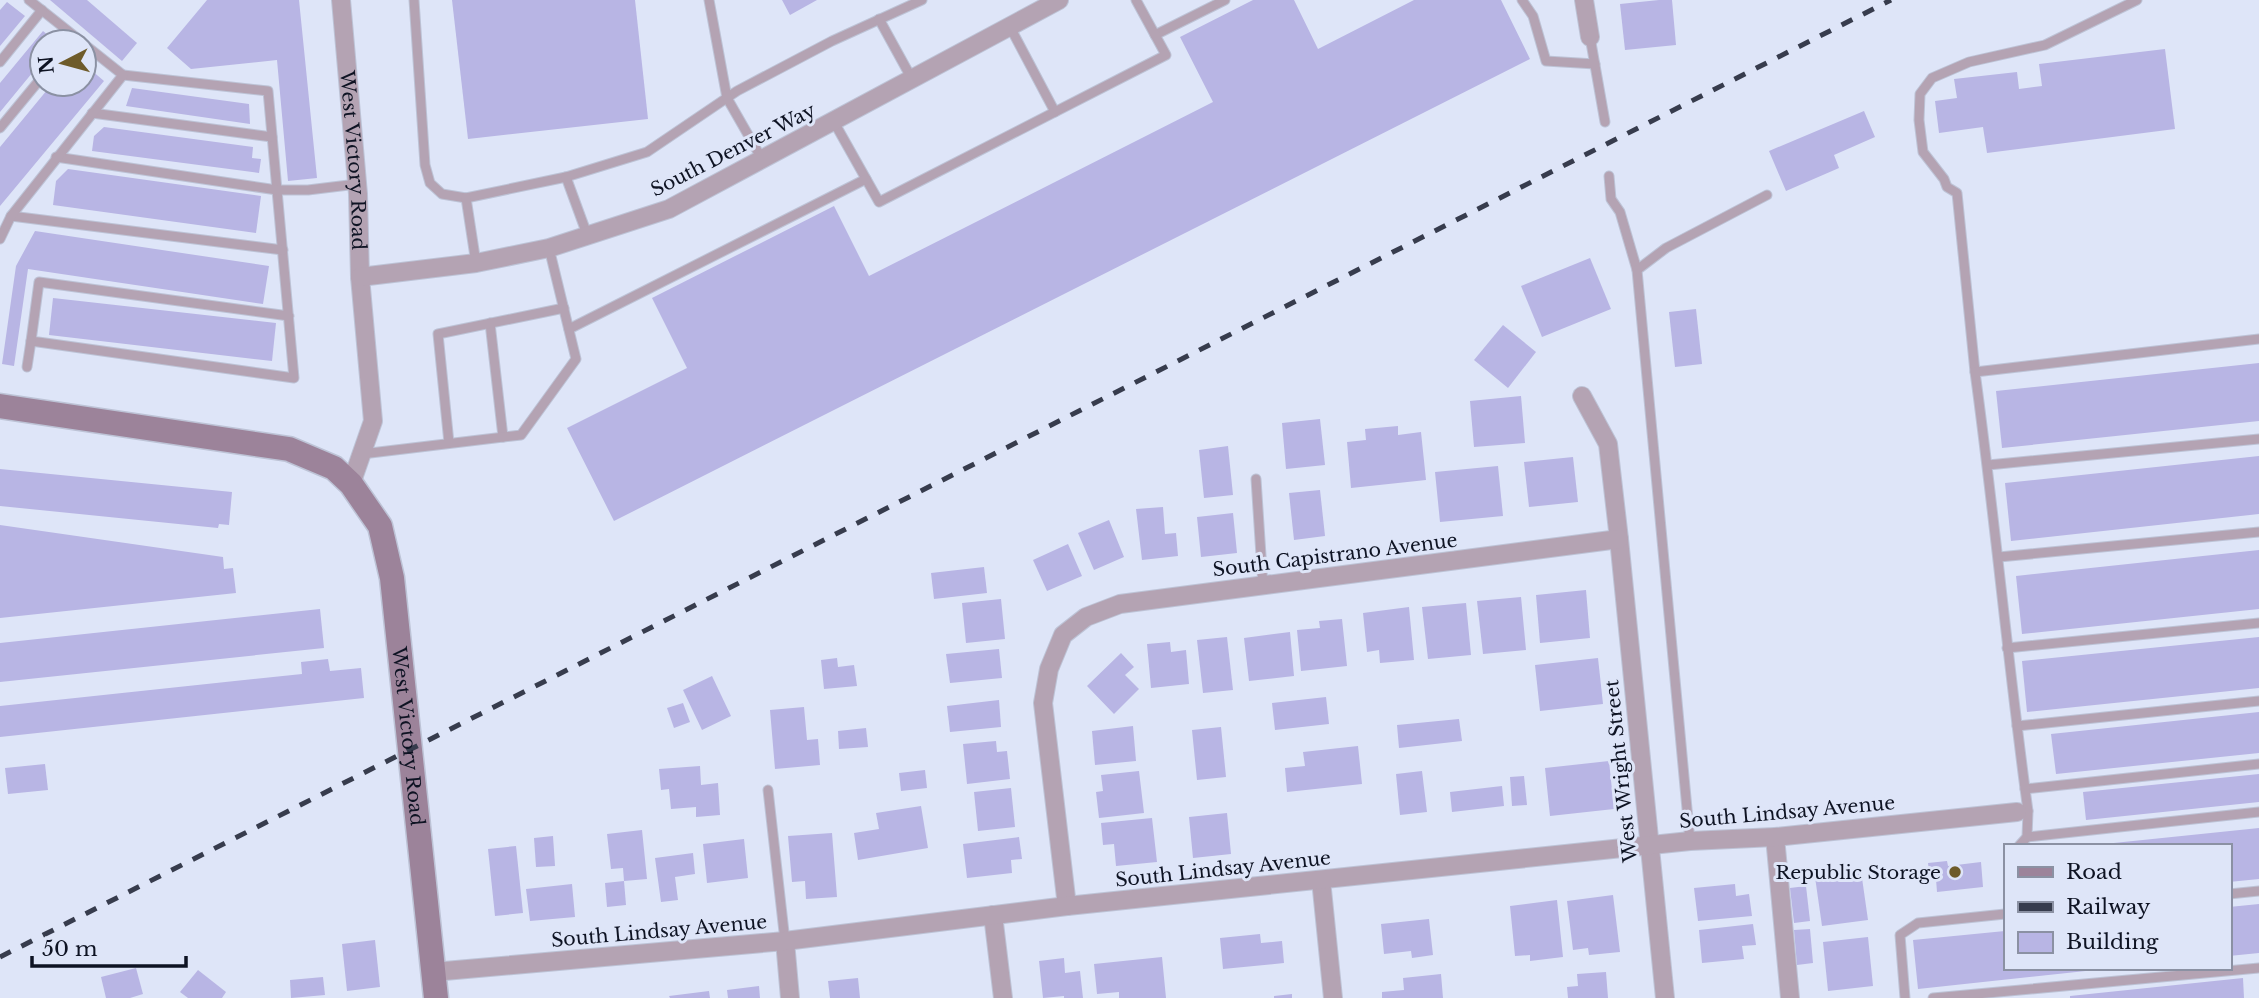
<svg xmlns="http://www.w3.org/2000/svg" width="2259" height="998" font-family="'Libre Baskerville',serif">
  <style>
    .building { fill: #b8b5e4 }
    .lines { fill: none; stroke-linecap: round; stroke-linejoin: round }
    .lane-casing { stroke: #bdc3d6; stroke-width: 11 }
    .street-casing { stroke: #bdc3d6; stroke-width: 20 }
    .secondary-casing { stroke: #bdc3d6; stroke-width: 27 }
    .lane { stroke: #b4a3b3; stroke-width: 9 }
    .street { stroke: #b4a3b3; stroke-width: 18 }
    .secondary { stroke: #9c839a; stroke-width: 24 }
    .rail { stroke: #373c4d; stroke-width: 5; stroke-dasharray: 12 12; stroke-linecap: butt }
    .poi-dot { fill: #6e5b2a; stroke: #dee5f8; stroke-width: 2.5 }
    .labels { text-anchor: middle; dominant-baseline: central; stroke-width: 6; stroke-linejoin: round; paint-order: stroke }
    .street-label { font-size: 19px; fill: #0e1323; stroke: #dee5f8 }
    .poi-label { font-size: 19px; fill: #0e1323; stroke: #dee5f8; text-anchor: end }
  </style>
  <rect width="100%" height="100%" fill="#dee5f8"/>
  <g class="building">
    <polygon points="50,0 87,0 137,43 122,61"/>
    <polygon points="207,0 299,0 317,178 288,181 277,60 191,69 167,48"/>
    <polygon points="452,0 635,0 648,119 468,139"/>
    <polygon points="782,0 817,0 790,15"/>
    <polygon points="1253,0 1294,0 1318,49 1414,0 1501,0 1530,59 614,521 567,428 687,368 652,298 834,206 869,276 1213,102 1180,37"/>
    <polygon points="1659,0 1672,0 1676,45 1625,50 1620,4"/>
    <polygon points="7,2 25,16 0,46 0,10"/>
    <polygon points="43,31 56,42 42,42 42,61 0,112 0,83"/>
    <polygon points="2165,49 2175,129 1987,153 1983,127 1939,133 1935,101 1957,98 1954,79 2017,72 2019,89 2042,86 2039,64"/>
    <polygon points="84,64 104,81 0,206 0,147 52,84 84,84"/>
    <polygon points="132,88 249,104 250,124 126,106"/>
    <polygon points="1864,111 1875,137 1834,155 1839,168 1786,191 1769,151"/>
    <polygon points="104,127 253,147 252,158 261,159 259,173 92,151 94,136"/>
    <polygon points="68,169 261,196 256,233 53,205 56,181"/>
    <polygon points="35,231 269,266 263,304 28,269 14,366 2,364 16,266"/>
    <polygon points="1590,258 1611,309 1542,337 1521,286"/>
    <polygon points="53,298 276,323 272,361 49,335"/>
    <polygon points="1696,309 1702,364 1675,367 1669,312"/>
    <polygon points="1503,325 1536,352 1508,388 1474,360"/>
    <polygon points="2259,363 2259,421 2002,448 1996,391"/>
    <polygon points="1521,396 1525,443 1474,447 1470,401"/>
    <polygon points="1320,419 1325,465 1286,469 1282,423"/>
    <polygon points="1398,426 1398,435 1421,432 1426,480 1351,488 1347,442 1366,440 1365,429"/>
    <polygon points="1228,446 1233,495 1204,498 1199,450"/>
    <polygon points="2259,456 2259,514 2011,541 2005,483"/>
    <polygon points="1573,457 1578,502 1529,507 1524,462"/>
    <polygon points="1498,466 1503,516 1440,522 1435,472"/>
    <polygon points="0,469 232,492 229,525 219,524 218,528 0,506"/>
    <polygon points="1320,490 1325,536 1294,540 1289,493"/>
    <polygon points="1163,507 1165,534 1176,533 1178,556 1142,560 1136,509"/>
    <polygon points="1233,513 1237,553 1201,557 1197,517"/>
    <polygon points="1109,520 1124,557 1094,570 1078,533"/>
    <polygon points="0,525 223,557 224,569 233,568 236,593 0,618"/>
    <polygon points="1068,544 1082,576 1047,591 1033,560"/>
    <polygon points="2259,550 2259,609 2022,634 2016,576"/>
    <polygon points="984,567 987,593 934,599 931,573"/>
    <polygon points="1586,590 1590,638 1540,643 1536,595"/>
    <polygon points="1521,597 1526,650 1483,654 1477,601"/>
    <polygon points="1001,599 1005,639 966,643 962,603"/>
    <polygon points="1466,603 1471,655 1428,659 1422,607"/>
    <polygon points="1409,607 1414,660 1380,663 1379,650 1367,652 1363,613"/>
    <polygon points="320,609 324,648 0,682 0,643"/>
    <polygon points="1342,619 1347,666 1301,671 1297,630 1320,628 1319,621"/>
    <polygon points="1290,632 1294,676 1249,681 1244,638"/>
    <polygon points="1227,637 1233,690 1203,693 1197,640"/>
    <polygon points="2259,637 2259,688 2027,712 2022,661"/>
    <polygon points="1170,642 1171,652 1186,650 1189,684 1151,688 1147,644"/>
    <polygon points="999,649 1002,678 950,683 946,654"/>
    <polygon points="1121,653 1134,667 1125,675 1139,689 1114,714 1087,686"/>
    <polygon points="837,658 838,667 854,665 857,686 824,689 821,660"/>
    <polygon points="1598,658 1603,704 1540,711 1535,665"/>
    <polygon points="328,659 330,671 361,668 364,698 0,737 0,706 302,674 301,662"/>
    <polygon points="712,676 731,716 702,730 683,690"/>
    <polygon points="1326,697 1329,724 1275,730 1272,703"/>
    <polygon points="999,700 1001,727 950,732 947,706"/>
    <polygon points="683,703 690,722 674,728 667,708"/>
    <polygon points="804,707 807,740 818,739 820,765 775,769 770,710"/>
    <polygon points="2259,712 2259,753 2056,774 2051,734"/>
    <polygon points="1459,719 1462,741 1399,748 1397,725"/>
    <polygon points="1133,726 1136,761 1095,765 1092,731"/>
    <polygon points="1221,727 1226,777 1197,780 1192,730"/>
    <polygon points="866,728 868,747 839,749 838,731"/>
    <polygon points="996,741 997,752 1007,751 1010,779 967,784 963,744"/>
    <polygon points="1358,746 1362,784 1287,792 1285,768 1305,766 1303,752"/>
    <polygon points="1609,761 1614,809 1550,816 1545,768"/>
    <polygon points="45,764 48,790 8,794 5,768"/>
    <polygon points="700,766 701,785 718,783 720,815 696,817 696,807 671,809 669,789 661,790 659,769"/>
    <polygon points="925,770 927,788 901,791 899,773"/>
    <polygon points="1139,771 1144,813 1099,818 1096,792 1103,791 1101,775"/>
    <polygon points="1422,771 1427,812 1400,815 1396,774"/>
    <polygon points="2259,774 2259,802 2086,820 2083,792"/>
    <polygon points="1524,776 1527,805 1512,806 1510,777"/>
    <polygon points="1502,786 1504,806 1452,812 1450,792"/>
    <polygon points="1011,788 1015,827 978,831 974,792"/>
    <polygon points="921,806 928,848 858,860 854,833 879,829 876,813"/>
    <polygon points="1227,813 1231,854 1193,858 1189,817"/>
    <polygon points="1152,818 1157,862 1116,866 1114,844 1103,845 1101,823"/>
    <polygon points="2259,828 2259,879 2229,882 2229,846 2104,846 2104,844"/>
    <polygon points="642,830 647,879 624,881 623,868 611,869 607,834"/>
    <polygon points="832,833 837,897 806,899 805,881 792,882 788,836"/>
    <polygon points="553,836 555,866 536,867 534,838"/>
    <polygon points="1019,837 1022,859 1011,860 1012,873 967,878 963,844"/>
    <polygon points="744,839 748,878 707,883 703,844"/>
    <polygon points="516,846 523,913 495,916 488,849"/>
    <polygon points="693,853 695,874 675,877 678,900 661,902 655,858"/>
    <polygon points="1947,861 1948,866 1981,862 1983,887 1937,892 1936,879 1930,879 1928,863"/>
    <polygon points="1861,871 1868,920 1822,926 1815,877"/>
    <polygon points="624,881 626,905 607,907 605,883"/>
    <polygon points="572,884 575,917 530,921 526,889"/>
    <polygon points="1735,884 1736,896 1749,894 1752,916 1698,921 1694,888"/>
    <polygon points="1806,886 1810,921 1794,923 1790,888"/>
    <polygon points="1613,895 1620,952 1589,955 1588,948 1573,950 1567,901"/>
    <polygon points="1557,900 1563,957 1530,961 1530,955 1515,956 1510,906"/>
    <polygon points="2259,904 2259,953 2229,956 2229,907"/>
    <polygon points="1429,919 1433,955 1412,958 1411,951 1384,954 1381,924"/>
    <polygon points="1753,924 1756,945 1742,946 1744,959 1702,963 1699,930"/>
    <polygon points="1810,929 1813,963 1797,965 1794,930"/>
    <polygon points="2005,931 2005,968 2095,968 2095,970 1918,989 1913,940"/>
    <polygon points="1260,934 1261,943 1282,941 1284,963 1223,969 1220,938"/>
    <polygon points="1868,937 1873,986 1828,991 1823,942"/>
    <polygon points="375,940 380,987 347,991 342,944"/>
    <polygon points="1162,957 1166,998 1119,998 1119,992 1097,994 1094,964"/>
    <polygon points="1064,958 1065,973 1080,971 1083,998 1064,998 1064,996 1043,998 1039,961"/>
    <polygon points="136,968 143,994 130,998 106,998 101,977"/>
    <polygon points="198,970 226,992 222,998 188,998 180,992"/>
    <polygon points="1606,972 1608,998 1568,998 1567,987 1578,986 1577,974"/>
    <polygon points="1441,974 1443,998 1382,998 1382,992 1404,990 1403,978"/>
    <polygon points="323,977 325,995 291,998 290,980"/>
    <polygon points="858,978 860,998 830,998 828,981"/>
    <polygon points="2243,978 2244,998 2070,998 2070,996"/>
    <polygon points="759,986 760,998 728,998 727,990"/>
    <polygon points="709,991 710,998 670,998 669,996"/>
    <polygon points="1292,994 1292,998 1274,998 1274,996"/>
  </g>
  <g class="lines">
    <defs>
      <g id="lane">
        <polyline points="29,0 82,42"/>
        <polyline points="414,0 425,165 430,183 442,194 466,198 566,177 647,152 737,91 832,41 922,0"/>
        <polyline points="709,0 727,98 762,159"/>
        <polyline points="1522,0 1533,16 1546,61 1595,64"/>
        <polyline points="879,19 912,79"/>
        <polyline points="1010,27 1055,112"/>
        <polyline points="1155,35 1225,0"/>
        <polyline points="1590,37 1605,122"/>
        <polyline points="0,62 42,10"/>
        <polyline points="123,75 268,91 294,378 31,341 39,282 289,316"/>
        <polyline points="92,113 272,137"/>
        <polyline points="834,122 879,202 1166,55 1136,0"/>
        <polyline points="0,128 42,77"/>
        <polyline points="56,157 277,190 308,190 357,184"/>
        <polyline points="1609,176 1611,199 1620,212 1637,270"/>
        <polyline points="566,177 588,237"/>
        <polyline points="466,198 476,263"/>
        <polyline points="11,216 283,250"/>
        <polyline points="0,239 11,216 123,75 84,44"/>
        <polyline points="490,323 503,437"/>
        <polyline points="569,329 866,179"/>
        <polyline points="27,367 31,341"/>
        <polyline points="1975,372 1957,193 1947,187 1944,179 1923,152 1919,120 1920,94 1932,78 1969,62 2045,45 2137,0"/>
        <polyline points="449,443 438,334 564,308"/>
        <polyline points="362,454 521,435 576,359 549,248"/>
        <polyline points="1988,465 2259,439"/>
        <polyline points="1256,479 1263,586"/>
        <polyline points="1999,557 2259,532"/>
        <polyline points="2007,648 2259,623"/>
        <polyline points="2017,726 2259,701"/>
        <polyline points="2025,789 2259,764"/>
        <polyline points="768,790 785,941"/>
        <path d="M2017,812L2028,811C2008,665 1995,518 1975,372L2259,339"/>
        <polyline points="2027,837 2259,812"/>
        <polyline points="1690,841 1637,270 1666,248 1767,195"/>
        <polyline points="2019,846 2027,837 2028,811"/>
        <polyline points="2229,894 2259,891"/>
        <polyline points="1905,998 1900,935 1918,923 2005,914"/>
        <polyline points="1933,998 2259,968"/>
      </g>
      <g id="street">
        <path id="s1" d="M341,0L358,194L360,277L373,421L351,484"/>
        <polyline points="1584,0 1590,37"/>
        <polyline points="360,277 476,263 549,248 669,209 1059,0"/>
        <polyline points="1582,396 1608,444 1619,539 1665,998"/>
        <polyline points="1775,837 1790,998"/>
        <polyline points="1321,880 1333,998"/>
        <polyline points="1067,906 1043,703 1049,669 1063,635 1086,617 1120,604 1619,539"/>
        <polyline points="993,915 1003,998"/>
        <polyline points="785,941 790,998"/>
        <polyline points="433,972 785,941 1067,906 1690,841 1775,837 2017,812"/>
      </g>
      <g id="secondary">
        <path id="s2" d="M0,406L289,449L334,468L351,484L380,526L392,578L436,998"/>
      </g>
    </defs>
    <use href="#lane" class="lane-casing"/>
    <use href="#street" class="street-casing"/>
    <use href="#secondary" class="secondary-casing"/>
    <use href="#lane" class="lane"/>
    <use href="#street" class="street"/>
    <use href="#secondary" class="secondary"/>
    <polyline class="rail" points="0,957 1891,0"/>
  </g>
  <circle class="poi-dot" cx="1955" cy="872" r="7"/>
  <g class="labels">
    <g class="street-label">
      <text transform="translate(733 150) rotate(-27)">South Denver Way</text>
      <text stroke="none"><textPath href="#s1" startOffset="161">West Victory Road</textPath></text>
      <text transform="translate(1335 555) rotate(-7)">South Capistrano Avenue</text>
      <text stroke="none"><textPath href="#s2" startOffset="628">West Victory Road</textPath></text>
      <text transform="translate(1621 771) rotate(-96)">West Wright Street</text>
      <text transform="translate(1787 812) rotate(-5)">South Lindsay Avenue</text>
      <text transform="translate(1223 869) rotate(-6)">South Lindsay Avenue</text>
      <text transform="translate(659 931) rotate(-5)">South Lindsay Avenue</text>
    </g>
    <g class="poi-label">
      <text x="1941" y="872">Republic Storage</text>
    </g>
  </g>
  <rect x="2004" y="844" width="228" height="126" fill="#dee5f8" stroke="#8b91a3" stroke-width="2"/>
  <rect x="2018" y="867" width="35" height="10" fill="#9c839a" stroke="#8b91a3" stroke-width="2"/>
  <text x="2066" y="879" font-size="21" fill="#0e1323">Road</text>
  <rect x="2018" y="902" width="35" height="10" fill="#373c4d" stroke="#8b91a3" stroke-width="2"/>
  <text x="2066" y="914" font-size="21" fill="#0e1323">Railway</text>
  <rect x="2018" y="932" width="35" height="21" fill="#b8b5e4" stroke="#8b91a3" stroke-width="2"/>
  <text x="2066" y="949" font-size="21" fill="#0e1323">Building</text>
  <g transform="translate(63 63) rotate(264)"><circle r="33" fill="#dee5f8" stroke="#8b91a3" stroke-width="2"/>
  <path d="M0-5L12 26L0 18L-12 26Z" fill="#6e5b2a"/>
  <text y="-10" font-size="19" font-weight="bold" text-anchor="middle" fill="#0e1323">N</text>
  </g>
  <path d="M32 956v10h154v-10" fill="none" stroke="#0e1323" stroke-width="3.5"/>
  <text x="42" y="956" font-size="21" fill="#0e1323" stroke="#dee5f8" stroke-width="5" paint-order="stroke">50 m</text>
</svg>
